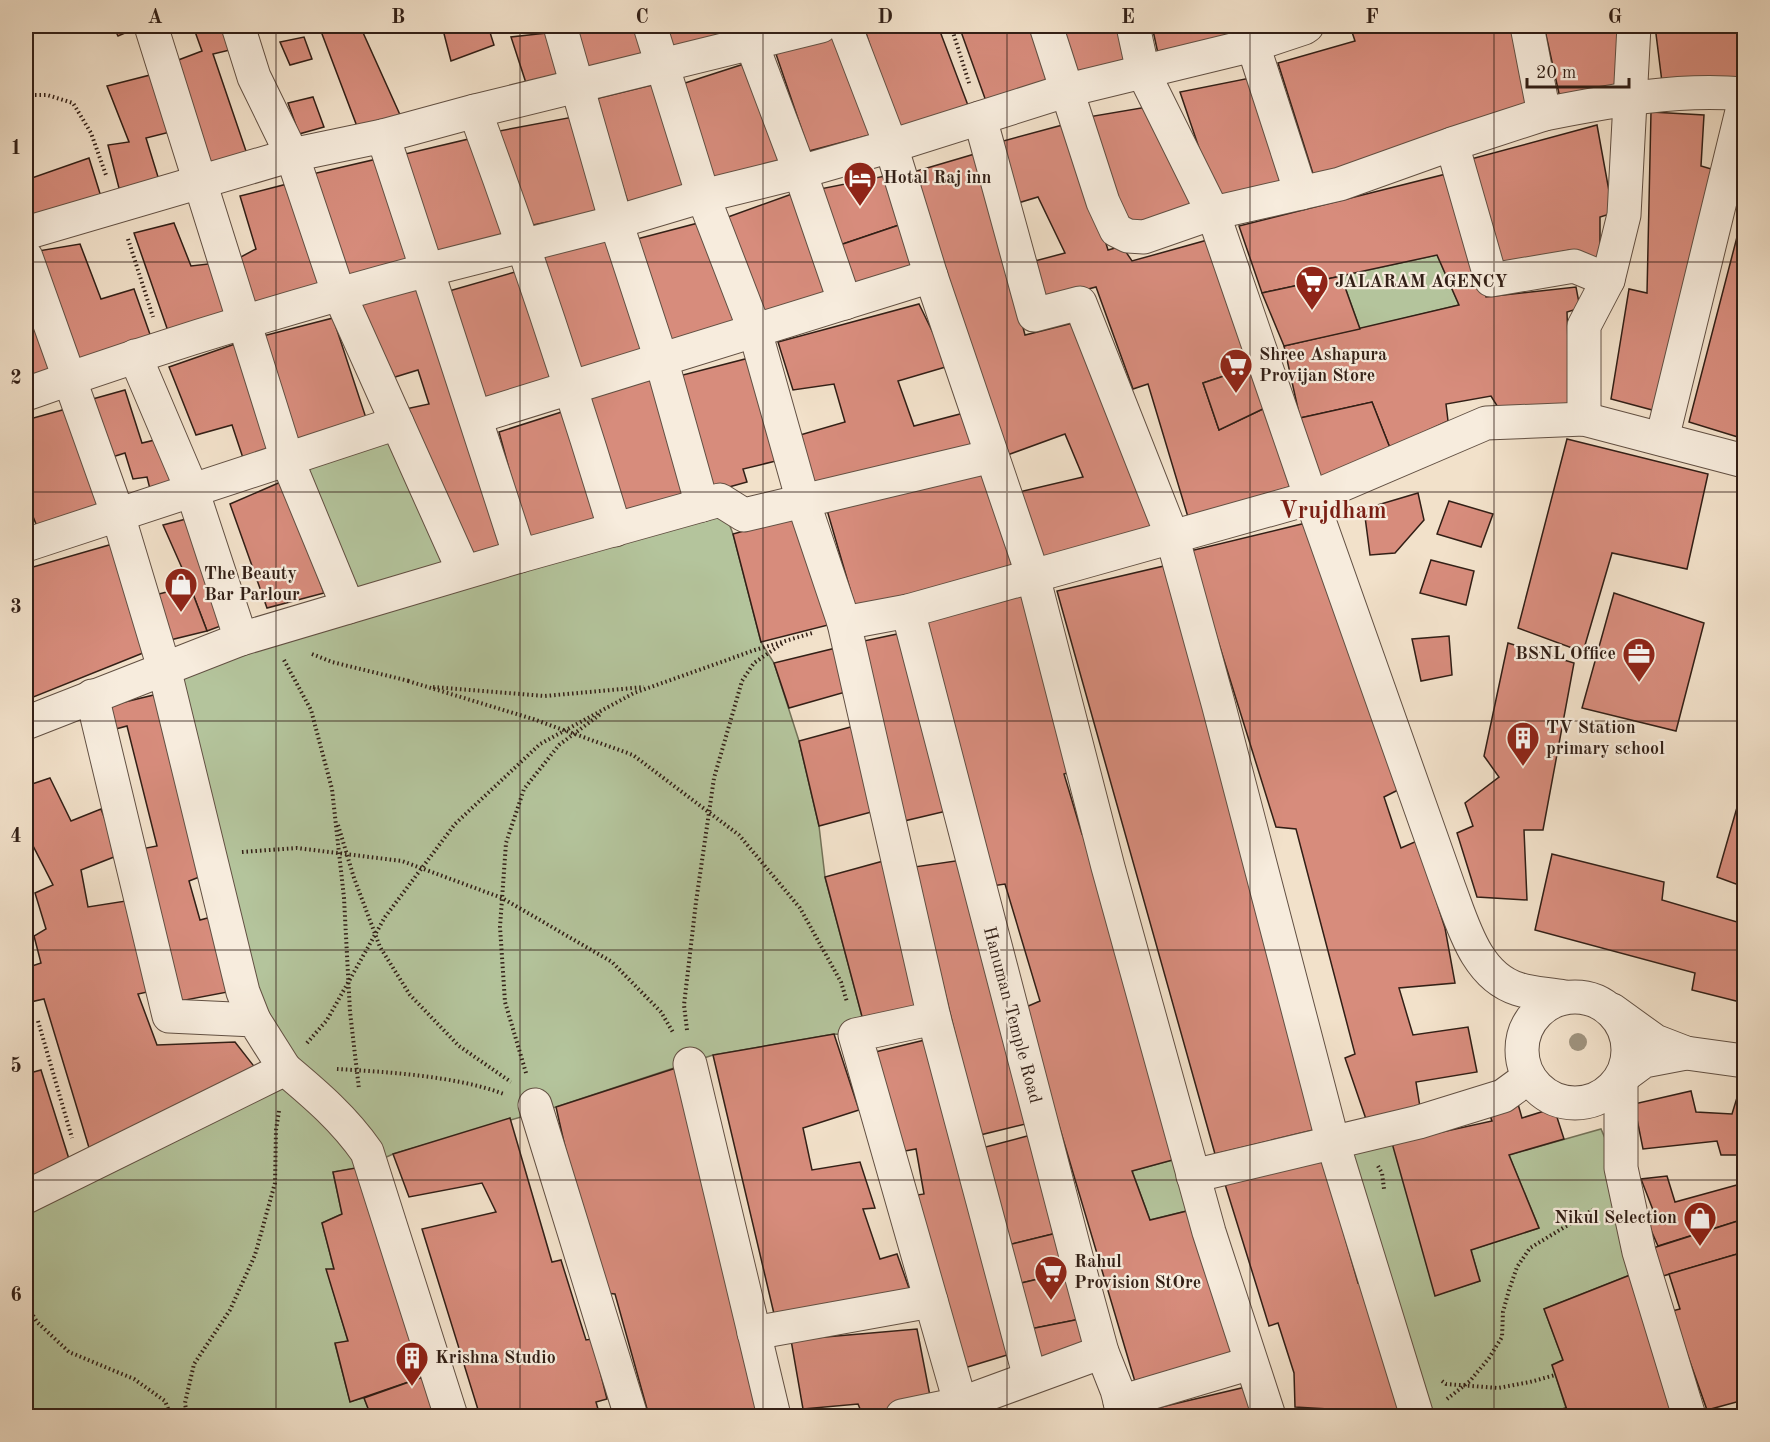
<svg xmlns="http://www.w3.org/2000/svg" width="1770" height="1442" font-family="'Old Standard TT',serif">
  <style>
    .green { fill: #b4c49c; stroke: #737259; stroke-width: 1.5 }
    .building { fill: #d78c7c; stroke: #321f16; stroke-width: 1.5 }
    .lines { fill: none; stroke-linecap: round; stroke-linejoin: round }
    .minor-casing { stroke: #625043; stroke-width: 35 }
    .tertiary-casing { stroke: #625043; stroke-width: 35 }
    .path { stroke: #321f16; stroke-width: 4; stroke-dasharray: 1.5 3; stroke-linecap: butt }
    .minor { stroke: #f7ecdd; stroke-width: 33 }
    .tertiary { stroke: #f7ecdd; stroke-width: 33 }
    .tree { fill: #9e927d }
    .grid { fill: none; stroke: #321f16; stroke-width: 1.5; stroke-opacity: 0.55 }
    .labels { text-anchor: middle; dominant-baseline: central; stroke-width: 4.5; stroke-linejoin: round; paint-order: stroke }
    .poi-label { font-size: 18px; font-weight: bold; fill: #321f16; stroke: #f7ecdd; text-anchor: start }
    .street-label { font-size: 18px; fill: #321f16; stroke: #f7ecdd }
    .district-label { font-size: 24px; font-weight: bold; fill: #7a1f14; stroke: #f7ecdd }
    .neatline { fill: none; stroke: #321f16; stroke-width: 2 }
    .grid-label { font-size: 20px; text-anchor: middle; font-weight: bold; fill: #321f16 }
  </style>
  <rect width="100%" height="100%" fill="#f2e1ca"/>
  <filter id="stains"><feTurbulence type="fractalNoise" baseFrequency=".00333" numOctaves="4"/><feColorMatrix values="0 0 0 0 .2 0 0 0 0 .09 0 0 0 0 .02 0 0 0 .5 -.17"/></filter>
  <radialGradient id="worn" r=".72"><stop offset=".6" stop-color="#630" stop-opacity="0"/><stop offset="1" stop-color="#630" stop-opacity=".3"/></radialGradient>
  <g class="green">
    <polygon points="1437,255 1459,305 1360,329 1341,276"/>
    <polygon points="397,423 464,572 720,500 733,534 761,642 774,663 799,741 819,826 825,877 864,1024 855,1035 834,1034 713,1055 556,1107 393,1154 367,1166 333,1172 342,1214 322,1223 334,1269 327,1270 348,1341 335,1344 350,1401 364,1398 371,1416 27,1416 26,1413 26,1197 285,1069 258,1025 164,668 347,607 287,459"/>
    <polygon points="1389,1129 1436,1295 1480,1281 1471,1250 1539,1228 1509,1155 1601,1129 1614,1159 1630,1275 1544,1309 1563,1360 1552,1365 1566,1408 1529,1416 1417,1416 1333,1143"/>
    <polygon points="1187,1156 1191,1210 1150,1220 1132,1171"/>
  </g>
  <g class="building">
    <polygon points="113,26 138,26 139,27 118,36"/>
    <polygon points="193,26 225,26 234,49 213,54 247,154 208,171 173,62 202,51"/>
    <polygon points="319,26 360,26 401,117 358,129"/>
    <polygon points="442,26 488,26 494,45 451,61"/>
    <polygon points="577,26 637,26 650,56 588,72"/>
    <polygon points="664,26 738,26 739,36 670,51"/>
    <polygon points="886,26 938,26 969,108 898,132 865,30"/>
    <polygon points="959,26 1035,26 1057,83 987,104"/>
    <polygon points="1058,26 1119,26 1129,63 1072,80"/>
    <polygon points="1152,26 1237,26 1242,38 1159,58"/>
    <polygon points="1350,26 1515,26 1532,104 1314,177 1278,63 1355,41"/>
    <polygon points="1544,26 1625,26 1620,84 1560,98"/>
    <polygon points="1655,26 1744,26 1744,81 1662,82"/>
    <polygon points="547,33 563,74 526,83 511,37"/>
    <polygon points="834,34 874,134 809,151 776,54"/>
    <polygon points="304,37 312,59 290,65 280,42"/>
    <polygon points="747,63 788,162 714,181 682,84"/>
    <polygon points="158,73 178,130 146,138 159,180 121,196 108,145 129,142 107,86"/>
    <polygon points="1250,78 1288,186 1218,204 1180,92"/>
    <polygon points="656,84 693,189 628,203 595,99"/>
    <polygon points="313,97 324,127 299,134 288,103"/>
    <polygon points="1147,107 1194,205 1127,227 1088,117"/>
    <polygon points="1651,112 1704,115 1701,166 1718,171 1656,411 1611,399 1629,289 1647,293"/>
    <polygon points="573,117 603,211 533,225 494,132"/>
    <polygon points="1070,123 1108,250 1122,246 1132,261 1211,239 1254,366 1203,383 1219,430 1269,406 1296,485 1188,517 1148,384 1133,389 1096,287 1043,301 1031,262 1065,253 1038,197 1018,203 996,143"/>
    <polygon points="1597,125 1613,213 1600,217 1600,259 1570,250 1503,264 1471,159"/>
    <polygon points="473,138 510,236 434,254 405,154"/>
    <polygon points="978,153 1025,335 1073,323 1160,526 1042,561 1019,492 1083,477 1065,434 1002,457 910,173"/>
    <polygon points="89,158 102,200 31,221 26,203 26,180"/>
    <polygon points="377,159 416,260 347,281 308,175"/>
    <polygon points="1450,173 1486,297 1576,287 1580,308 1567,312 1570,405 1499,409 1491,396 1446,404 1448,421 1390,448 1372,402 1300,418 1284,346 1459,305 1437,255 1262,293 1239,226"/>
    <polygon points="890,175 905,223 834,247 815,190"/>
    <polygon points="291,183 327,285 253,308 235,260 256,249 240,196"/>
    <polygon points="792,194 832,297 763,316 728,217"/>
    <polygon points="1744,210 1744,425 1741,438 1689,422"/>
    <polygon points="702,222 740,322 669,346 633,240"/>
    <polygon points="174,223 191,266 217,263 235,314 169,334 134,233"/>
    <polygon points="899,225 914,275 850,293 834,247"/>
    <polygon points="611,238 646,350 578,372 540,253"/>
    <polygon points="80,244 101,299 134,289 152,340 74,365 38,251"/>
    <polygon points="522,270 561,380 483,405 449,291"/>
    <polygon points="1341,276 1360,329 1284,346 1262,293"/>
    <polygon points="26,281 56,371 26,380"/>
    <polygon points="421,281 508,544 469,555 401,410 429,404 418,370 395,377 352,300"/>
    <polygon points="919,304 949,366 898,381 914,426 964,413 978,449 813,487 800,435 845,422 834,384 793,390 778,342"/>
    <polygon points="333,318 366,418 294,444 259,337"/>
    <polygon points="235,344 271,451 244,461 232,425 196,435 169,367"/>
    <polygon points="749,358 776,461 743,469 747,482 711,492 679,376"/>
    <polygon points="1254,366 1269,406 1219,430 1203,383"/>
    <polygon points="657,375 687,494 622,518 586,400"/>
    <polygon points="125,390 142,443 159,439 175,485 151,493 147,477 133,479 125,453 109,458 89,400"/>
    <polygon points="1372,402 1390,448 1320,478 1300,418"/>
    <polygon points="66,409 101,507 38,529 26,499 26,420"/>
    <polygon points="571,409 604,521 529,542 499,432"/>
    <polygon points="1567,439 1708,474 1687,569 1612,553 1583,652 1518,628"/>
    <polygon points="984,471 1017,571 857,613 827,510"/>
    <polygon points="283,481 324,593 267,608 230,504"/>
    <polygon points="1418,493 1424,520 1395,553 1370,555 1364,509"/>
    <polygon points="1449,501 1493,514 1481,547 1437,534"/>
    <polygon points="800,515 832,624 761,642 733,534"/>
    <polygon points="190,518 226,624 207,631 190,586 163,525"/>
    <polygon points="1306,523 1398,790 1384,797 1401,848 1417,841 1445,928 1455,983 1399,988 1413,1035 1468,1027 1477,1072 1416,1082 1420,1107 1367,1122 1345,1058 1355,1054 1296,829 1276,827 1190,551"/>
    <polygon points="116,543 143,653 26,700 26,569"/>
    <polygon points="1431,560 1474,571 1466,605 1420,593"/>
    <polygon points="1164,566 1322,1128 1215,1154 1057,591"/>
    <polygon points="190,586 207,631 170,640 155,595"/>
    <polygon points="1030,590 1074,771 1064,774 1082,834 1091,831 1180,1158 1132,1171 1150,1220 1195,1209 1241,1353 1136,1385 1055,1112 1026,1007 1040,1001 1005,884 992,886 921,622"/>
    <polygon points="1614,593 1704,623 1676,731 1582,708"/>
    <polygon points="907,632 951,810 904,821 859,642"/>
    <polygon points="1449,636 1452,675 1421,681 1412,639"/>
    <polygon points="1508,643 1574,663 1543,830 1524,830 1527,900 1477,897 1457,833 1473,826 1465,803 1499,777 1484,756"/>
    <polygon points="840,647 849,691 789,708 774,663"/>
    <polygon points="162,693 202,876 189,881 200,920 215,916 233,991 175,1002 141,849 157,846 127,726 112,730 104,707"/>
    <polygon points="858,725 879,810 819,826 799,741"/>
    <polygon points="50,778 71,821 101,809 119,855 81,870 88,907 132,900 156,990 138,994 157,1045 235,1042 260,1074 90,1151 44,999 26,1003 26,968 41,963 34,936 46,929 35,893 53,885 26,832 26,786"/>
    <polygon points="1742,790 1744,790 1744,887 1717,877"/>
    <polygon points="1552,854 1664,882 1662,900 1744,924 1744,1003 1692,990 1695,973 1535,930"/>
    <polygon points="887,860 924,1012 864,1024 825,877"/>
    <polygon points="962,860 1034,1122 980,1135 914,867"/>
    <polygon points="834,1034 859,1110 803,1128 812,1170 860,1162 875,1208 863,1209 880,1259 897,1254 910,1291 775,1318 713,1055"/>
    <polygon points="929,1039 1017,1352 961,1369 911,1196 924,1194 916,1149 900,1152 871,1053"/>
    <polygon points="676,1068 765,1416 649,1416 615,1294 605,1293 575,1191 556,1107"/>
    <polygon points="41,1070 69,1159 26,1183 26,1074"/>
    <polygon points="1691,1091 1696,1112 1732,1114 1739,1091 1744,1092 1744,1155 1721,1155 1717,1141 1643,1149 1634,1104"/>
    <polygon points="1518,1104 1522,1118 1554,1108 1564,1139 1509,1155 1539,1228 1471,1250 1480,1281 1435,1296 1392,1143 1492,1121 1488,1110"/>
    <polygon points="510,1118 552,1262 561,1260 586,1340 592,1339 607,1399 596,1402 600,1416 480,1416 422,1229 496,1212 482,1183 409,1197 393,1154"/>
    <polygon points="1031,1135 1061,1232 1008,1245 978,1149"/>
    <polygon points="1332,1157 1344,1234 1358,1283 1368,1279 1406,1410 1370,1414 1370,1416 1328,1416 1328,1409 1295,1407 1294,1373 1278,1323 1269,1326 1224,1181"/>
    <polygon points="367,1166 426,1376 350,1402 335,1343 348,1341 326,1269 334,1269 322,1223 342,1214 333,1172"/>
    <polygon points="1667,1176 1675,1202 1744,1183 1744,1219 1658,1246 1643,1212 1653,1210 1641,1179"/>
    <polygon points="1744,1219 1744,1252 1663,1276 1653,1248"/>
    <polygon points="1061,1232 1072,1271 1017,1284 1008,1245"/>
    <polygon points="1744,1252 1744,1400 1707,1410 1672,1311 1680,1309 1669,1274"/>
    <polygon points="1072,1271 1085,1318 1030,1329 1017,1284"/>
    <polygon points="1630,1275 1676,1416 1569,1416 1552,1365 1563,1360 1544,1309"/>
    <polygon points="1085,1318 1093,1346 1042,1365 1030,1329"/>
    <polygon points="917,1329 931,1401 863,1416 858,1404 803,1409 791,1340"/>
    <polygon points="426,1376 440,1416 371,1416 364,1398"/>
    <polygon points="1250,1386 1260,1416 1159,1416 1157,1408"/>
    <polygon points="1566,1408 1569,1416 1529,1416"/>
  </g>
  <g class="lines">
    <defs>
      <g id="minor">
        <polyline points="151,26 287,459 348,607"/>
        <polyline points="238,26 254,77 292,155 337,289 464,572"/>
        <polyline points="560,26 616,222 661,359 702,505"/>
        <polyline points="650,26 703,196 755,331 803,501 844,623"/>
        <polyline points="749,26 751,42 800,172 845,303"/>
        <polyline points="1046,26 1103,202 1116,230 1128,236 1144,237 1213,213 1340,184 1452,144 1544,114"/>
        <polyline points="1133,26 1143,72 1213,213 1311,498"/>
        <polyline points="1249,26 1253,45 1301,193"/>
        <path d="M1527,26L1544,114C1611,101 1676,88 1744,94"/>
        <polyline points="475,111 821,26"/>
        <polyline points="980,118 1034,315 1080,303 1172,536 1218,703 1333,1143 1417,1416"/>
        <path d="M383,136L475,111C526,250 572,388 615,530"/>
        <polyline points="1452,144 1491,280 1574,266 1608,280"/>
        <polyline points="26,233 292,155 383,136 427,270 616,222 703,196 800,172 891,146 1068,90 1253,45 1304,28 1307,26"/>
        <polyline points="26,257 118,515 164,668 243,992 254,1020"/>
        <polyline points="135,356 192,490 241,639"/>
        <path d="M26,394C157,347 292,306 427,270L520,556L720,500L744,515L992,456"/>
        <polyline points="476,417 931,276"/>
        <polyline points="1584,419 1584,326 1608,280 1624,215 1634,26"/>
        <polyline points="1662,439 1744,103"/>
        <polyline points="26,545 397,423"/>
        <polyline points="908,611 1077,1260 1102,1352 1117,1390 1124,1416"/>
        <polyline points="92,696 169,1016 254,1020 285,1069"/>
        <polyline points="26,723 241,639 520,556"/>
        <polyline points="1612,1010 1655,1041 1686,1053"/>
        <polyline points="934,1018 1030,1378"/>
        <polyline points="690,1064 774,1416"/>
        <polyline points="1621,1078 1644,1061 1686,1053 1744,1061"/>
        <polyline points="535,1105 631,1416"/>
        <polyline points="1193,1176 1419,1122 1503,1096 1529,1077"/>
        <path d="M26,1197L285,1069C316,1095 344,1119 367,1152L451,1416"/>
        <polyline points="754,1333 931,1301"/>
        <polyline points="1120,1402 1251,1363"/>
        <polyline points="902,1416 960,1404 1102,1352"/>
        <polyline points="964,1416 855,1035 934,1018 844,623 908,611 1033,576"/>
      </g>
      <g id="tertiary">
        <polyline points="845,26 891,146 931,276 1033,576 1108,867 1209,1232 1269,1416"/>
        <path d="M1311,498L1449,888C1463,925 1476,976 1518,989C1532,994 1549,994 1564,997"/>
        <polyline points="1033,576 1311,498 1486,423 1584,419 1744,461"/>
        <circle cx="1575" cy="1050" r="53"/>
        <polyline points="1621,1078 1621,1168 1639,1252 1689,1416"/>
      </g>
    </defs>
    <use href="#minor" class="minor-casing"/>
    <use href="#tertiary" class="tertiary-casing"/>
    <g class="path">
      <polyline points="951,26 970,86"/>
      <polyline points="26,81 28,88 26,89"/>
      <polyline points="26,95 47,95 73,103 91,133 106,175"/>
      <polyline points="128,239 153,317"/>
      <polyline points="312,654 332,662 409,681"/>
      <polyline points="284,660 311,710 332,789 344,898 350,1012 359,1089"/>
      <polyline points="408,681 533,719 633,755 739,835 800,908 841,982 847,1002"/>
      <polyline points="433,687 545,696 644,687"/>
      <polyline points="338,825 354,878 380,947 410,995 459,1046 511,1082"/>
      <polyline points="242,852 297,848 402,861 502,898 612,962 661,1012 674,1034"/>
      <polyline points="38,1021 72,1138"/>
      <polyline points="687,1030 684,1005 696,902 714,778 742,681 754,663 783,643"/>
      <polyline points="307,1043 327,1020 385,917 455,824 540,744 634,693 755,650 812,633"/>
      <path d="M337,1069C388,1072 456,1076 504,1094"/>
      <polyline points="526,1073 505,1002 500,927 506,843 524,789 559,745 602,713"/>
      <polyline points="1378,1166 1382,1173 1384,1189"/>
      <polyline points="26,1304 37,1322 69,1352 134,1379 165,1401 171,1416"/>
      <polyline points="1442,1381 1446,1384 1498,1388 1530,1382 1555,1375"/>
      <polyline points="1447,1399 1470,1381 1489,1358 1502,1337 1503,1312 1509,1290 1517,1267 1530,1248 1596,1208"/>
      <polyline points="187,1416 185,1403 194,1364 230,1310 255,1255 275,1183 276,1130 279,1111"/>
    </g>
    <use href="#minor" class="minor"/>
    <use href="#tertiary" class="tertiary"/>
  </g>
  <circle class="tree" cx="1578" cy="1042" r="9"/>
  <path class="grid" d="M276,26V1416M520,26V1416M763,26V1416M1007,26V1416M1250,26V1416M1494,26V1416M26,262H1744M26,492H1744M26,721H1744M26,950H1744M26,1180H1744"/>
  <defs>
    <symbol id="hotel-pin" viewBox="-11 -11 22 30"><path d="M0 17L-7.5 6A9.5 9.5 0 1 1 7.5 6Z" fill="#8f2418" stroke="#f7ecdd"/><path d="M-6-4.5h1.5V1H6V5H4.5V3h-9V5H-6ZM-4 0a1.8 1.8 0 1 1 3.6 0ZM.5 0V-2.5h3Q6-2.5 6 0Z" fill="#fff"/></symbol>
    <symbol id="supermarket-pin" viewBox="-11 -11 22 30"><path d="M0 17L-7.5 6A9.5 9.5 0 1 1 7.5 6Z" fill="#8f2418" stroke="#f7ecdd"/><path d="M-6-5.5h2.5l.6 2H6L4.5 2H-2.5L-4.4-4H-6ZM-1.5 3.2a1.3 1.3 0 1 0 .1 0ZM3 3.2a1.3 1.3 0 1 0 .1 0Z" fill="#fff"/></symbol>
    <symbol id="shop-pin" viewBox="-11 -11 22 30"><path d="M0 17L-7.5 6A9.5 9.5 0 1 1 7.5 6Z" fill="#8f2418" stroke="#f7ecdd"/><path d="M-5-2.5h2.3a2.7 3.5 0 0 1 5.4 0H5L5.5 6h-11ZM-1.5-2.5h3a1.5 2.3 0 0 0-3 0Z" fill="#fff"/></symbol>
    <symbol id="office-pin" viewBox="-11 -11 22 30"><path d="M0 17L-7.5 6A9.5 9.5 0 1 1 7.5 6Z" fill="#8f2418" stroke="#f7ecdd"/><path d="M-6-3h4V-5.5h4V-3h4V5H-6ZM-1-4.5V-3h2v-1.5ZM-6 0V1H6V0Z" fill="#fff"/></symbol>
    <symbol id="building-pin" viewBox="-11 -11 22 30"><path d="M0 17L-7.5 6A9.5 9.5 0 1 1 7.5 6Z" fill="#8f2418" stroke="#f7ecdd"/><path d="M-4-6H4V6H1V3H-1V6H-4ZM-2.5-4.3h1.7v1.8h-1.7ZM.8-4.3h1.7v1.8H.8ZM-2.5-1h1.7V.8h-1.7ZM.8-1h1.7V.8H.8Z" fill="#fff"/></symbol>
  </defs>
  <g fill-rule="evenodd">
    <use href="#hotel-pin" x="841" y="159" width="38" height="52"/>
    <use href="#supermarket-pin" x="1293" y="263" width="38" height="52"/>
    <use href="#supermarket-pin" x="1217" y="346" width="38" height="52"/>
    <use href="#shop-pin" x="162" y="565" width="38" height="52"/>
    <use href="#office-pin" x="1620" y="635" width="38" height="52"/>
    <use href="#building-pin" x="1504" y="719" width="38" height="52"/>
    <use href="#shop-pin" x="1681" y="1199" width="38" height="52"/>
    <use href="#supermarket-pin" x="1032" y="1253" width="38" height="52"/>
    <use href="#building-pin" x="393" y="1339" width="38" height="52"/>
  </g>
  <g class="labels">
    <g class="poi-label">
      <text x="883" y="178">Hotal Raj inn</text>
      <text x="1335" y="282">JALARAM AGENCY</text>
      <text x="1259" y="355">Shree Ashapura<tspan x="1259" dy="21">Provijan Store</tspan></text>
      <text x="204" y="574">The Beauty<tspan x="204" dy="21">Bar Parlour</tspan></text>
      <text x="1616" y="654" text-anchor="end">BSNL Office</text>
      <text x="1546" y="728">TV Station<tspan x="1546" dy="21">primary school</tspan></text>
      <text x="1677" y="1218" text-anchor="end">Nikul Selection</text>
      <text x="1074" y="1262">Rahul<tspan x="1074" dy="21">Provision StOre</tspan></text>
      <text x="435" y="1358">Krishna Studio</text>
    </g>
    <g class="street-label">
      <text transform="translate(1012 1015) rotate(75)">Hanuman Temple Road</text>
    </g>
    <g class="district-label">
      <text x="1333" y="512">Vrujdham</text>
    </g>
  </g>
  <rect width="1770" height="1442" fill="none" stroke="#f2e1ca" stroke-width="66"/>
  <path d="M1527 78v9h102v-9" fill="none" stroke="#321f16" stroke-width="3"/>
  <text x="1536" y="78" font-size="18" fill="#321f16" stroke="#f7ecdd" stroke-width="4.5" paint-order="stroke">20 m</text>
  <rect x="33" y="33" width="1704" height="1376" class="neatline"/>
  <g class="grid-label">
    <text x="155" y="23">A</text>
    <text x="398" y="23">B</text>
    <text x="642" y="23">C</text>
    <text x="885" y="23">D</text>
    <text x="1128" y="23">E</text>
    <text x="1372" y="23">F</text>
    <text x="1615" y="23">G</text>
    <text x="16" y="154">1</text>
    <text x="16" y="384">2</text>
    <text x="16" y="613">3</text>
    <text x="16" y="842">4</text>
    <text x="16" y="1072">5</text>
    <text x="16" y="1301">6</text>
  </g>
  <rect width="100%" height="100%" filter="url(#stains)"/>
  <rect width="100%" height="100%" fill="url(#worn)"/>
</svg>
